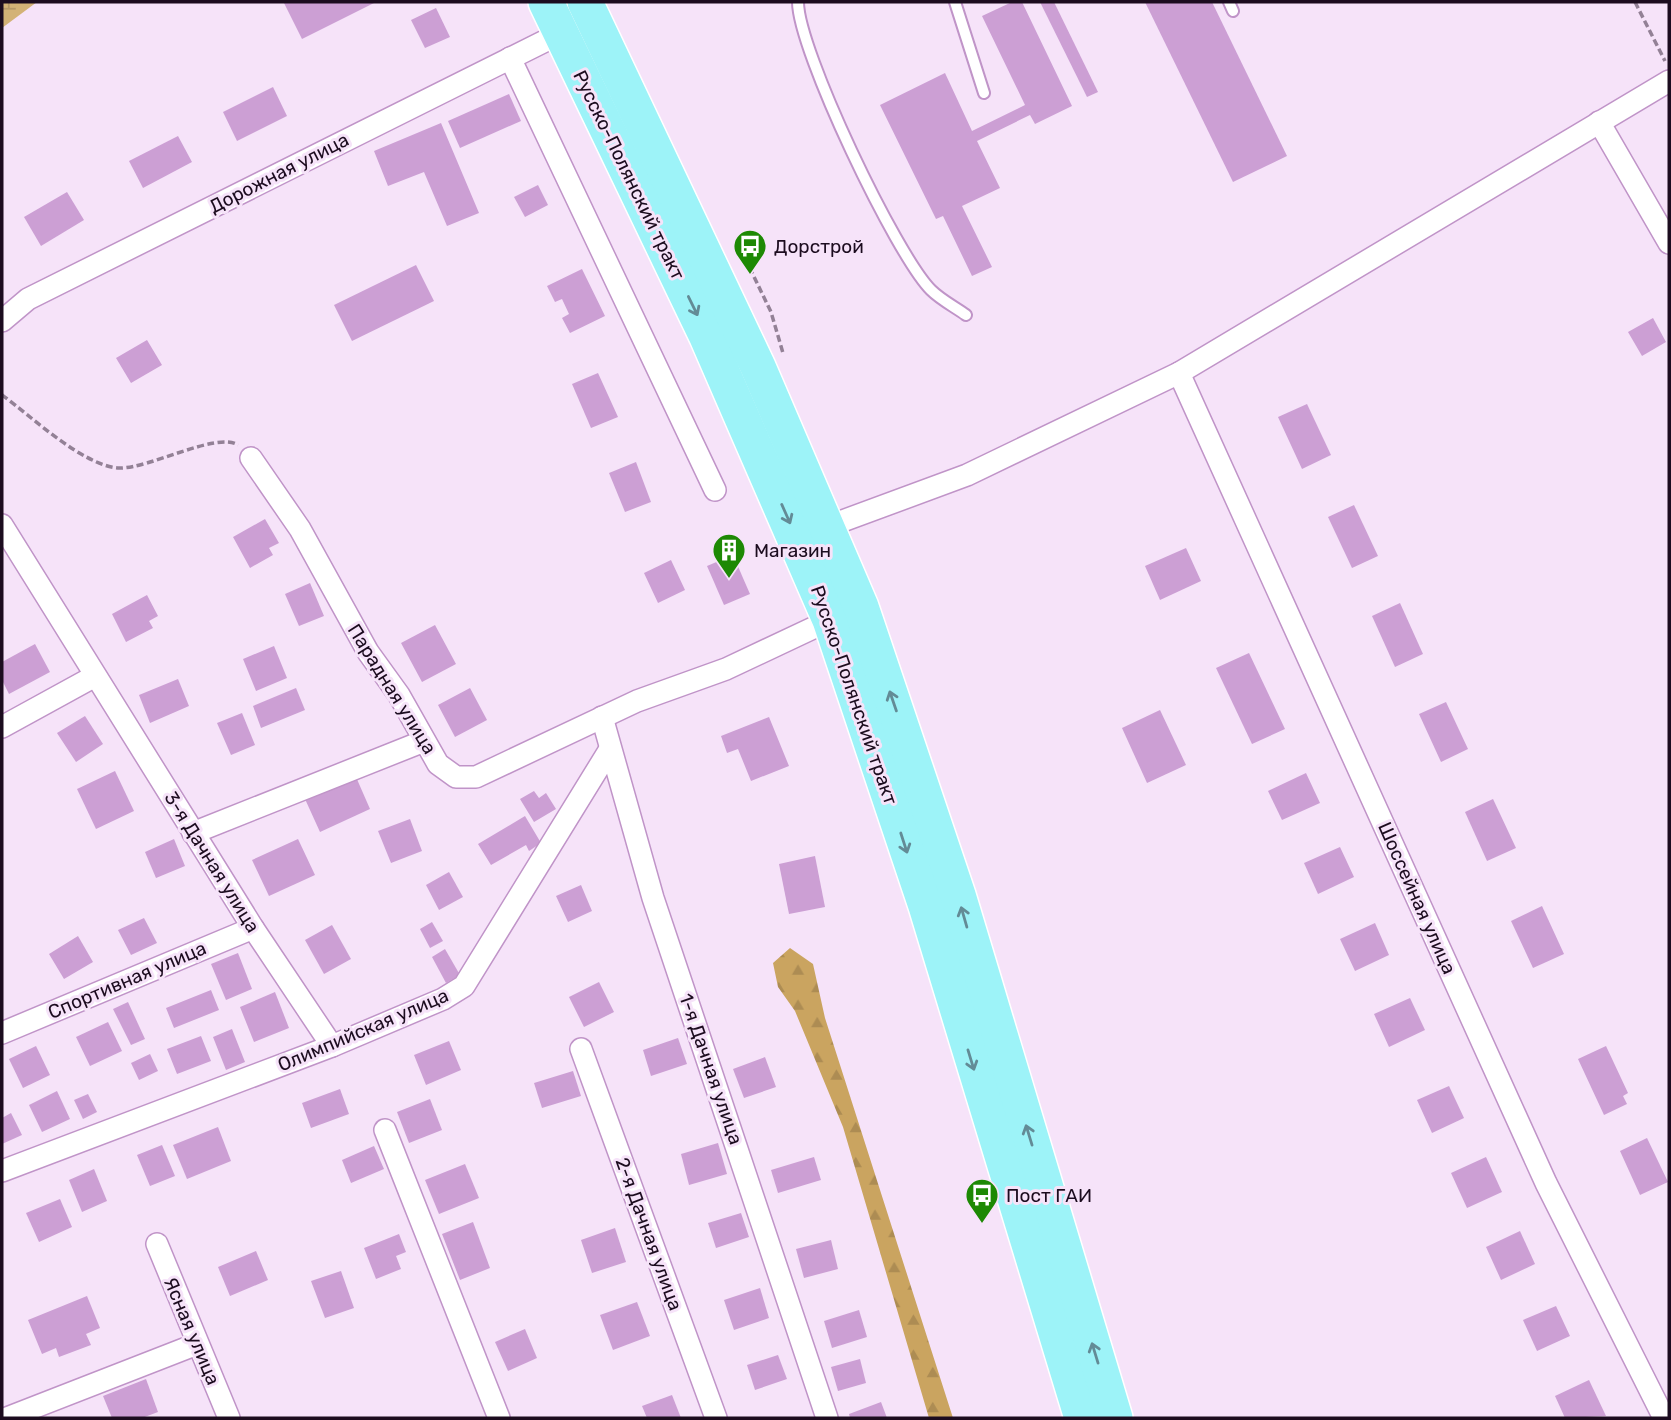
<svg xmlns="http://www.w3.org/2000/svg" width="1671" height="1420" font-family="Rubik,sans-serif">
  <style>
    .forest { fill: url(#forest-firs) }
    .wetland { fill: url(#wetland-marsh) }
    .building { fill: #cc9fd4 }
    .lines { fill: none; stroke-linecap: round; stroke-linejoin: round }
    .service-casing { stroke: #c094c8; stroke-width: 14 }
    .minor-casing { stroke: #c094c8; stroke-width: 24 }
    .primary-casing { stroke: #fff; stroke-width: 38 }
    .path { stroke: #938196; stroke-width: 3.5; stroke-dasharray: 7 3.5; stroke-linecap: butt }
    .service { stroke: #fff; stroke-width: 10 }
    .minor { stroke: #fff; stroke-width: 21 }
    .primary { stroke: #9df3f8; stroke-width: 35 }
    .oneway { stroke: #638b96 }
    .labels { text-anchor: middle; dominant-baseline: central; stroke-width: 6; stroke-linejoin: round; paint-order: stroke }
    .street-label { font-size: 19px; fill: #1c0c1f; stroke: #f6e3f9 }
    .poi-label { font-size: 19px; fill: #1c0c1f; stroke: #f6e3f9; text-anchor: start }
  </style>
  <defs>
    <pattern id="forest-firs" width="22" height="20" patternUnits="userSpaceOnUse" patternTransform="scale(1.75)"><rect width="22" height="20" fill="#caa460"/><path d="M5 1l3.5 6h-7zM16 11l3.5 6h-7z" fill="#ad8c53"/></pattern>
    <pattern id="wetland-marsh" width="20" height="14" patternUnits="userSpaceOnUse" patternTransform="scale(1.75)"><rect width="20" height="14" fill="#d3b276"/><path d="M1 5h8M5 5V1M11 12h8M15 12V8" fill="none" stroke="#b59866"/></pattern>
  </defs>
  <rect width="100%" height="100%" fill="#f6e3f9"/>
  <polygon class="forest" points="790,948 813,964 825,1018 953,1418 929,1418 843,1127 795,1011 778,987 773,963"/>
  <polygon class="wetland" points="2,2 37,2 2,28"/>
  <g class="building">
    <polygon points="286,2 376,2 302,39 284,3"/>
    <polygon points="1012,2 1022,2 1072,106 1035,124 1030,115 977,141 1000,188 962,206 992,267 972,276 943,216 936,219 880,105 945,73 972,131 1025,105 982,16"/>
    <polygon points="1040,2 1054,2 1098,92 1087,97"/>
    <polygon points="1145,2 1212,2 1287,156 1233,182"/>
    <polygon points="436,8 450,37 425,48 411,20"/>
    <polygon points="273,87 287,116 237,141 223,112"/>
    <polygon points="509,94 521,121 460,148 448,121"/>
    <polygon points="441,123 479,213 447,226 424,172 388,186 374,151"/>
    <polygon points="178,136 192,162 143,188 129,161"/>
    <polygon points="538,185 548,205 525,217 514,197"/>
    <polygon points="67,192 84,220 41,246 24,217"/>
    <polygon points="416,265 434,301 352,341 334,305"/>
    <polygon points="582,269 605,316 570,333 562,318 569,314 562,299 555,302 547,286"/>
    <polygon points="1653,318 1666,342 1642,356 1628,332"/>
    <polygon points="147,340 162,365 131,383 116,358"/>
    <polygon points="598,373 618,417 591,428 572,384"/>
    <polygon points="1307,404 1331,455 1302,469 1278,417"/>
    <polygon points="636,462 651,502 625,512 609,473"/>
    <polygon points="1354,505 1378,556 1352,568 1328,517"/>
    <polygon points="265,519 279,543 269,548 273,555 250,568 233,537"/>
    <polygon points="1186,548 1201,581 1160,600 1145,566"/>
    <polygon points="733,555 750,594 724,605 707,566"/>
    <polygon points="671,560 685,590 658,603 644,573"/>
    <polygon points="310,583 324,616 299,626 285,594"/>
    <polygon points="147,595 158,616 149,621 153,628 126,642 112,614"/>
    <polygon points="1400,603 1423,654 1395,667 1372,616"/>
    <polygon points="435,625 456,664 422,682 401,643"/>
    <polygon points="35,644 50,672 9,694 2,680 2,662"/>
    <polygon points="274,646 287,678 256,691 243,659"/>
    <polygon points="1249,653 1285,729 1252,744 1216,668"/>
    <polygon points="178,679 189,706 150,723 139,695"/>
    <polygon points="296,688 305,710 261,728 253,706"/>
    <polygon points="470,688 487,720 455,737 438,705"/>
    <polygon points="1446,702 1468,749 1441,762 1419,714"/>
    <polygon points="1160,710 1186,765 1147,783 1122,728"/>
    <polygon points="242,713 255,745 231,755 217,723"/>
    <polygon points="85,716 103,744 76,762 57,733"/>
    <polygon points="769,717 789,766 751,781 738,749 727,753 721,736"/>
    <polygon points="115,771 134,811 96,829 77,789"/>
    <polygon points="1306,773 1320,803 1282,820 1268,791"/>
    <polygon points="356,777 370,809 320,832 305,799"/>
    <polygon points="534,791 539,798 546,793 556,809 534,822 520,799"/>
    <polygon points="1493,799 1516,848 1487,861 1465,812"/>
    <polygon points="525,816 541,843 529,851 526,845 491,865 478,844"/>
    <polygon points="410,819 422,851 391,863 378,831"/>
    <polygon points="174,839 185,866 156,878 145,852"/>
    <polygon points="298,839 315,875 269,896 252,860"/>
    <polygon points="1340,847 1354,877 1318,894 1304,863"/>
    <polygon points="815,856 825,907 789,914 779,864"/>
    <polygon points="449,872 463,897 439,910 426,885"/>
    <polygon points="581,885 592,911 568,922 556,896"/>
    <polygon points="1542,906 1564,954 1533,968 1511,921"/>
    <polygon points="144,918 157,943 131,955 118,930"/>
    <polygon points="432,922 443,941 430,948 420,929"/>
    <polygon points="1375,923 1389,955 1355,971 1340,939"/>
    <polygon points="332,925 351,959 324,974 305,940"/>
    <polygon points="78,936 93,962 64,979 49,954"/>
    <polygon points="445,949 460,975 446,983 432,957"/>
    <polygon points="238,953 252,989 226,1000 211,964"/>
    <polygon points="599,982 614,1012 584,1027 569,997"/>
    <polygon points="211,990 219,1010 174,1028 166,1008"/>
    <polygon points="275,992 289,1028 254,1042 240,1007"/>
    <polygon points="1410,998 1425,1030 1389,1047 1374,1014"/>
    <polygon points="128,1002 145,1039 131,1045 113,1009"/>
    <polygon points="108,1022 122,1051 90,1066 76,1037"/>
    <polygon points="232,1029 245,1062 226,1070 213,1037"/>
    <polygon points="201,1036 211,1061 177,1074 167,1049"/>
    <polygon points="678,1038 687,1064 651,1076 643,1050"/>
    <polygon points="449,1041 461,1070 426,1085 414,1055"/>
    <polygon points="36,1046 50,1075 23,1088 9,1059"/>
    <polygon points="1606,1046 1628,1093 1623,1096 1627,1104 1604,1115 1578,1059"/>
    <polygon points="150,1054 158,1071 139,1080 131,1063"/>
    <polygon points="765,1057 776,1087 744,1098 733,1069"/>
    <polygon points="573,1071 581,1096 542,1108 534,1083"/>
    <polygon points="1449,1086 1464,1118 1432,1133 1417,1100"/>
    <polygon points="340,1089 349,1114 311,1128 302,1103"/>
    <polygon points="57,1091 70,1119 42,1132 29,1105"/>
    <polygon points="88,1094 97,1112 83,1119 74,1100"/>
    <polygon points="430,1099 442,1130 409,1143 397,1112"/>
    <polygon points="11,1113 22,1135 2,1144 2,1118"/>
    <polygon points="218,1127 231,1161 187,1179 173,1145"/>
    <polygon points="1647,1138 1668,1182 1640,1195 1620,1151"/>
    <polygon points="718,1143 727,1174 689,1185 681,1154"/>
    <polygon points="162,1145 175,1176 150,1186 137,1155"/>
    <polygon points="374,1146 384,1169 351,1183 342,1160"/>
    <polygon points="814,1157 821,1180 778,1193 771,1170"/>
    <polygon points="1486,1157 1502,1192 1467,1208 1451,1173"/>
    <polygon points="465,1164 479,1198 439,1214 425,1180"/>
    <polygon points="94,1169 107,1201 82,1212 69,1180"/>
    <polygon points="60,1199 72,1227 39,1242 26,1213"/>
    <polygon points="741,1213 749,1237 716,1248 708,1223"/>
    <polygon points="473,1222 490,1268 460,1280 442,1234"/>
    <polygon points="615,1228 626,1262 592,1273 581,1240"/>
    <polygon points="1520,1231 1535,1264 1501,1280 1486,1247"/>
    <polygon points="399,1234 406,1252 396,1256 401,1269 376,1279 364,1248"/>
    <polygon points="831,1240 838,1269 804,1278 796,1249"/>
    <polygon points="256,1251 268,1280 230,1296 218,1267"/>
    <polygon points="341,1271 354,1308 325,1318 311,1281"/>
    <polygon points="760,1288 769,1318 734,1330 724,1300"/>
    <polygon points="87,1296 100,1328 86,1334 91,1345 59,1357 56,1348 42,1354 28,1320"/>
    <polygon points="637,1302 650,1336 613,1350 600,1315"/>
    <polygon points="1556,1306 1570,1336 1537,1351 1523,1320"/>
    <polygon points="859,1310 867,1337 832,1348 824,1321"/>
    <polygon points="525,1329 537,1358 508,1371 495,1342"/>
    <polygon points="778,1355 787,1379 755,1390 747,1365"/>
    <polygon points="860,1359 866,1383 838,1391 831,1367"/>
    <polygon points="146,1379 158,1412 142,1418 112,1418 103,1396"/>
    <polygon points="1589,1380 1606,1416 1565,1418 1555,1396"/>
    <polygon points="672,1395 681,1418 647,1418 642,1406"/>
    <polygon points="881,1402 887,1418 850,1418 849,1414"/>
  </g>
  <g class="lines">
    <defs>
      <g id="service">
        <path d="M798,2C798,50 896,255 931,290C941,300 955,307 966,315"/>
        <polyline points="955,2 984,93"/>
        <polyline points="1229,2 1233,11"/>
      </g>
      <g id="minor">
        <polyline points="510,58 715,490"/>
        <polyline points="1599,122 1669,243"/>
        <polyline points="2,321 28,299 561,33"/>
        <polyline points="1179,373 1546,1183 1664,1418"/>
        <polyline points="251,458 300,529 368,652 399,695 438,764 456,777 476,777 637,701 726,669 830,620"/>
        <polyline points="2,525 253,928 332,1046"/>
        <polyline points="829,526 967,475 1179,373 1669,81"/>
        <polyline points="602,717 653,898 827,1418"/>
        <polyline points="2,727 95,676"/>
        <polyline points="193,833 424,741"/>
        <polyline points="2,1033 253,928"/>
        <polyline points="581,1049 716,1418"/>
        <polyline points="385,1130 499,1418"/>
        <polyline points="2,1171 332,1046 443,999 464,986 610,749"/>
        <polyline points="157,1244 229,1418"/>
        <polyline points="7,1418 197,1344"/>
      </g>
      <g id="primary">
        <polyline points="546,2 707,337 830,620 926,906 1082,1418"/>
        <polyline points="585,2 758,367 861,607 958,895 1115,1418"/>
      </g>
    </defs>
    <use href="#service" class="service-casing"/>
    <use href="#minor" class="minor-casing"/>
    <use href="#primary" class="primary-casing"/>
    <g class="path">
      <polyline points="1635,2 1665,61"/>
      <polyline points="745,258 771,312 783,353"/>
      <path d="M2,395C31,416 83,466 119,468C149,469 217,431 238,445"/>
    </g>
    <use href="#service" class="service"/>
    <use href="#minor" class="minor"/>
    <use href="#primary" class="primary"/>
  </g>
  <defs><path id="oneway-shaft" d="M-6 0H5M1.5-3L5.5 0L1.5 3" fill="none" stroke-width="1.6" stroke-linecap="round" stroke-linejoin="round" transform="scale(1.75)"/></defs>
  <g class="oneway">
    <use href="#oneway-shaft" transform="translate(693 306) rotate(64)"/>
    <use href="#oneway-shaft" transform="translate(786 514) rotate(66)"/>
    <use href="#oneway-shaft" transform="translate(893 701) rotate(-109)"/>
    <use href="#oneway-shaft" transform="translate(904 843) rotate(72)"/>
    <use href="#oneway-shaft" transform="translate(964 917) rotate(-106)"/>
    <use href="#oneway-shaft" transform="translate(971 1060) rotate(73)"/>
    <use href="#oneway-shaft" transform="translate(1029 1135) rotate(-107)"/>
    <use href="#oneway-shaft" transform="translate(1095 1353) rotate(-107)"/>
  </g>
  <defs>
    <symbol id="bus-pin" viewBox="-11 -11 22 30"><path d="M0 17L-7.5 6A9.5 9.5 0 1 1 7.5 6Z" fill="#1d8904" stroke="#f6e3f9"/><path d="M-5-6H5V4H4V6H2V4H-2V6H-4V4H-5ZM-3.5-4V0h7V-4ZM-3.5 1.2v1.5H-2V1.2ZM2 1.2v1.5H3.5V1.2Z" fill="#fff"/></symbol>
    <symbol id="building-pin" viewBox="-11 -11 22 30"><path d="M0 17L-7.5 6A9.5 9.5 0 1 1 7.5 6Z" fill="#1d8904" stroke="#f6e3f9"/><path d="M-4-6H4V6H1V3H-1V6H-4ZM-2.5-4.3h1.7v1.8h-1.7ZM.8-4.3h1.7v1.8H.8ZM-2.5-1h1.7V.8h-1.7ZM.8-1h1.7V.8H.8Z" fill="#fff"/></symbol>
  </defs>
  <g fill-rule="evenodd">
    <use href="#bus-pin" x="731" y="227" width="38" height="52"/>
    <use href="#building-pin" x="710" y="531" width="38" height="52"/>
    <use href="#bus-pin" x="963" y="1176" width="38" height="52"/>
  </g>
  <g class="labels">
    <g class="street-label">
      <text transform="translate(279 173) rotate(-27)">Дорожная улица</text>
      <text transform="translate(629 175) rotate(64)">Русско-Полянский тракт</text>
      <text transform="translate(392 689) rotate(58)">Парадная улица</text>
      <text transform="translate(854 695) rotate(71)">Русско-Полянский тракт</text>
      <text transform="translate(212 862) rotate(58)">3-я Дачная улица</text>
      <text transform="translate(1417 898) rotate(66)">Шоссейная улица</text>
      <text transform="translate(127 980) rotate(-23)">Спортивная улица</text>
      <text transform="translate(363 1030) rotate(-23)">Олимпийская улица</text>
      <text transform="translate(711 1069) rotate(71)">1-я Дачная улица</text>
      <text transform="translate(649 1234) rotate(70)">2-я Дачная улица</text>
      <text transform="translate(192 1331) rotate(67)">Ясная улица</text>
    </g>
    <g class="poi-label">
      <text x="774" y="246">Дорстрой</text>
      <text x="754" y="550">Магазин</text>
      <text x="1006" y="1195">Пост ГАИ</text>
    </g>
  </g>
  <rect width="1671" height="1420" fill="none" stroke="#1c0c1f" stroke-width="7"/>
</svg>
